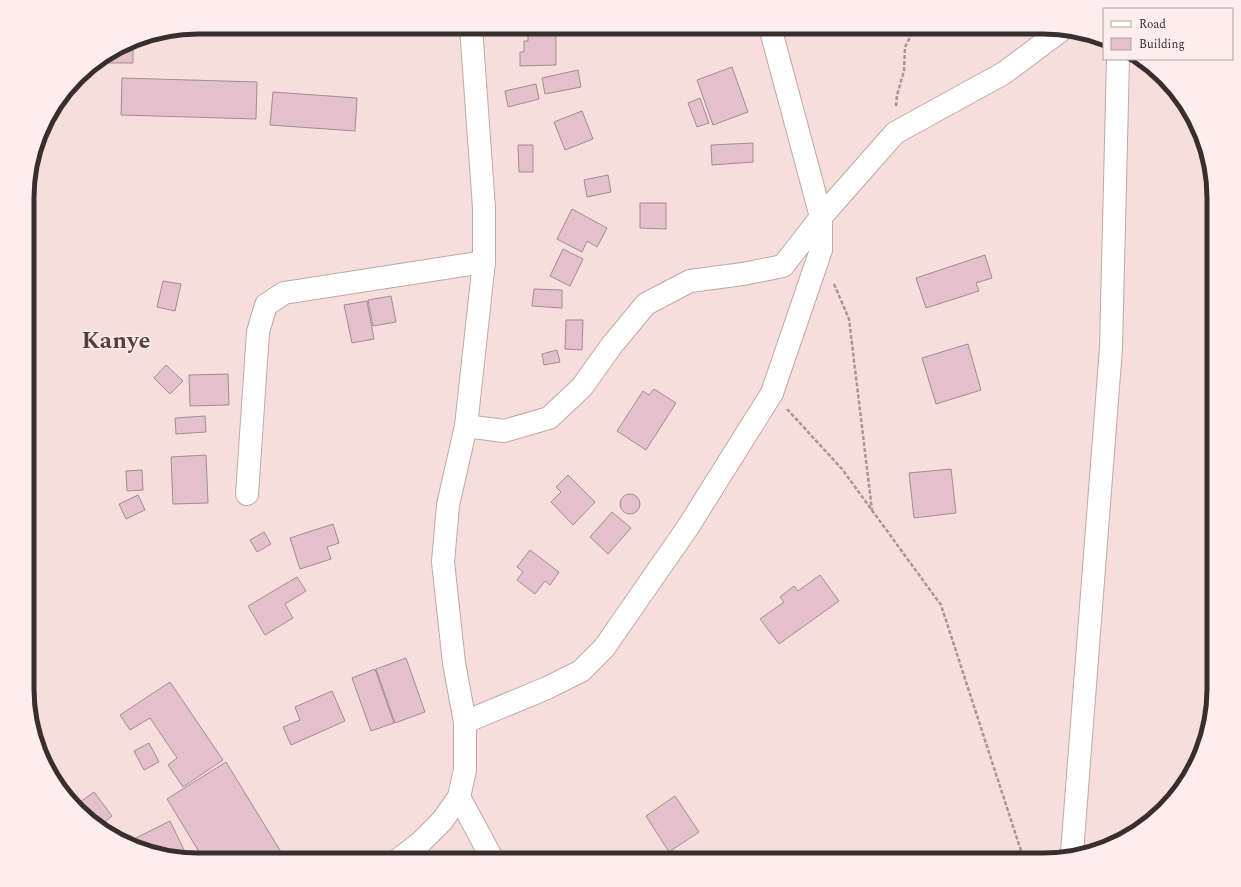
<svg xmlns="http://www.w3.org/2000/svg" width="1241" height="887" font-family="Spectral,serif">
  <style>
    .building { fill: #e3c0cc; stroke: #a38d94 }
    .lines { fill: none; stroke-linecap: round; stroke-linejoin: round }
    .street-casing { stroke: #c0a8a4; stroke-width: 24 }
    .path { stroke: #a99794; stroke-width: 2.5; stroke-dasharray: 4 2; stroke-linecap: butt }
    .street { stroke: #fff; stroke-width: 22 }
    .labels { text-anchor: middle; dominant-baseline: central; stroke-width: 3; stroke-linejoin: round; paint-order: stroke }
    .town-label { font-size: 24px; font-weight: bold; fill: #55413e; stroke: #fdeeec }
    .rim { fill: none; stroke: #382f2d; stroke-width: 5 }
  </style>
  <rect width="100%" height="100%" fill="#f7deda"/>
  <g class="building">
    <polygon points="528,31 556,31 556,65 520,66 520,52 524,52 524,41 528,41"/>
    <polygon points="133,40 133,63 97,63 97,62"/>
    <polygon points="732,67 748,112 713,125 697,80"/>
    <polygon points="578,70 581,87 545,94 542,78"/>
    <polygon points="122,78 257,82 256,119 121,115"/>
    <polygon points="536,84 539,99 508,107 505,91"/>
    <polygon points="273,92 357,98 355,131 270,125"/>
    <polygon points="700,98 709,123 697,127 688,103"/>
    <polygon points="582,111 593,139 565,150 554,122"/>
    <polygon points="753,143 753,162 712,165 711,145"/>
    <polygon points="518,145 533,145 533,172 519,172"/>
    <polygon points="608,175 611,192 587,197 584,180"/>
    <polygon points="640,203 666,203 666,229 640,228"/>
    <polygon points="572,209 607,228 597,247 587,241 582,252 557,239"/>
    <polygon points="563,249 583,259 570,286 550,276"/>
    <polygon points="985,255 992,278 976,283 979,291 926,308 916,278"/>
    <polygon points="163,281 181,284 175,311 157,307"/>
    <polygon points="534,289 562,290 562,308 532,306"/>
    <polygon points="391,296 396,322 373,326 368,300"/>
    <polygon points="367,301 374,339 352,343 344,305"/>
    <polygon points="566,320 583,320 582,350 565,349"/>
    <polygon points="968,344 981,390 936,404 922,358"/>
    <polygon points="557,350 560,362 544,365 542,354"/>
    <polygon points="166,365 183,381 170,394 154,378"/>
    <polygon points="228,374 229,405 190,406 189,375"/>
    <polygon points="654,389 676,403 646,450 617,431 643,391 649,395"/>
    <polygon points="205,416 206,432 176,434 175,418"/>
    <polygon points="206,455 208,503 173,504 171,457"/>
    <polygon points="951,469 956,513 914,518 909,473"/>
    <polygon points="142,470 143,490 127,491 126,471"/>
    <polygon points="568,475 595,502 573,525 551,502 561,492 556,487"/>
    <circle cx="630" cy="504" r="10"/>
    <polygon points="138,495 145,510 126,519 119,504"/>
    <polygon points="612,512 631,528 608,554 590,537"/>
    <polygon points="333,524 339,543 327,547 331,559 300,569 290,538"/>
    <polygon points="264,532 271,544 257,552 250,540"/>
    <polygon points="530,550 559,572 550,585 545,581 535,594 517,580 523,572 517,567"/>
    <polygon points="820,575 839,601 779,644 760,619 784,602 780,597 794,586 798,591"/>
    <polygon points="297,577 306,591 285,604 293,618 265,635 248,606"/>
    <polygon points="406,658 425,712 395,723 376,669"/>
    <polygon points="375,669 394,723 371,731 352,678"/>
    <polygon points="170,682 223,760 183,787 168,765 177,758 150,718 130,730 120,715"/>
    <polygon points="332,691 345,721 291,745 283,727 300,720 295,707"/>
    <polygon points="149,743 159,762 144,770 134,751"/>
    <polygon points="226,762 286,860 204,860 167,799"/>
    <polygon points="94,792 112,816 98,827 94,825 76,805"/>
    <polygon points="675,796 699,832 669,852 646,816"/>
    <polygon points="170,821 189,860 133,847 126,843"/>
  </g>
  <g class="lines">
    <defs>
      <g id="street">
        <polyline points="466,426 504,431 549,418 582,387 612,345 646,304 690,281 743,274 783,266 821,217 895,133 1004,73 1063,29"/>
        <polyline points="247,494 258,332 266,305 284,293 484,262"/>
        <polyline points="465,722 547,688 581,671 604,648 688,527 772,393 821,250 821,217 770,27"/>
        <polyline points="459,797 493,860"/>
        <polyline points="1072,853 1111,348 1118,59"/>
        <polyline points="398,860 420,843 442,821 459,797 465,770 465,722 454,663 443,562 448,505 466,426 484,262 484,208 471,27"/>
      </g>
    </defs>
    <use href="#street" class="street-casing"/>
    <g class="path">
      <polyline points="896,106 897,95 904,71 905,47 915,27"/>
      <polyline points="834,284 849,319 872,510"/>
      <polyline points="787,409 842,469 941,605 1024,860"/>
    </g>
    <use href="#street" class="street"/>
  </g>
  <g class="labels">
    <g class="town-label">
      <text x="116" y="341">Kanye</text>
    </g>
  </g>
  <path d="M0 0H1241V887H0ZM198 34H1043A164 164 0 0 1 1207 198V689A164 164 0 0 1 1043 853H198A164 164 0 0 1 34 689V198A164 164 0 0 1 198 34Z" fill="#fdeeec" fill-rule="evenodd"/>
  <path class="rim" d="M198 34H1043A164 164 0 0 1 1207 198V689A164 164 0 0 1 1043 853H198A164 164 0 0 1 34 689V198A164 164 0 0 1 198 34Z"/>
  <rect x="1103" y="8" width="130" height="52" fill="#fdeeec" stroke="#aea2a0"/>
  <rect x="1111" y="21" width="20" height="6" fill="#ffffff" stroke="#aea2a0"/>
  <text x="1139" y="28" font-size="12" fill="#382f2d">Road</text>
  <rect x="1111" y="38" width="20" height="12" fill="#e3c0cc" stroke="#aea2a0"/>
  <text x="1139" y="48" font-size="12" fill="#382f2d">Building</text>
</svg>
